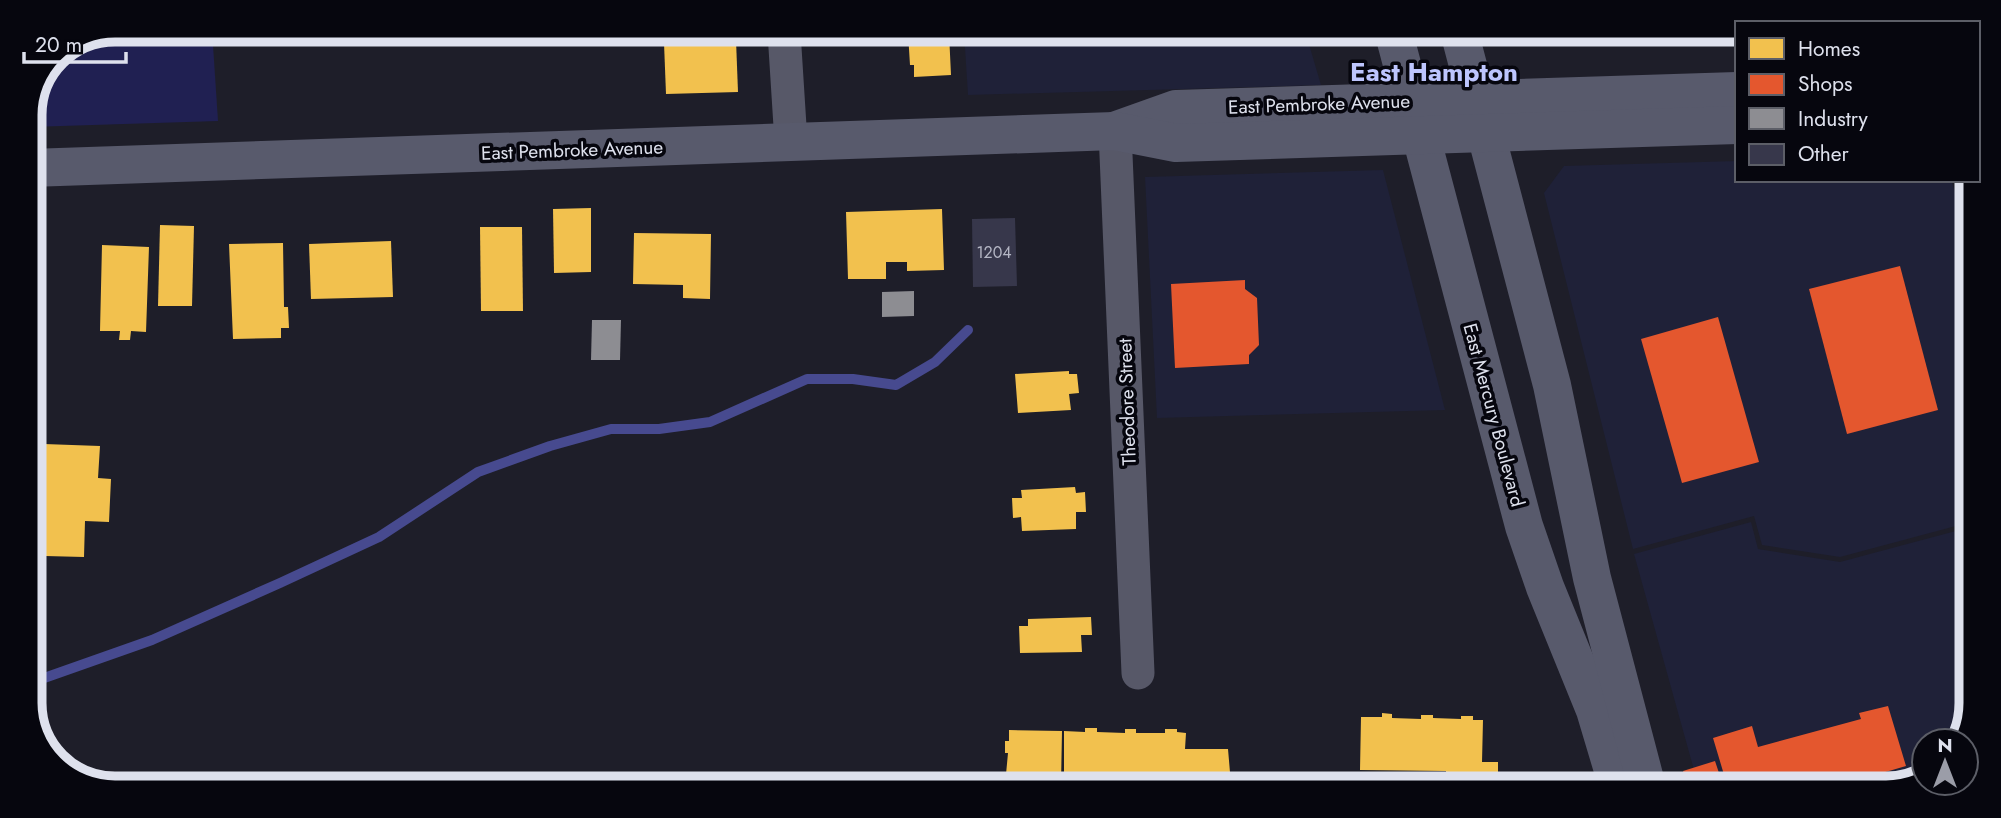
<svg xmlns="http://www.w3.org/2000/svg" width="2001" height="818" font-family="Jost,sans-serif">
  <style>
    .built { fill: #1f2138 }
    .green { fill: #202052 }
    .homes { fill: #f2c14e }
    .shops { fill: #e4572e }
    .industry { fill: #8d8d92 }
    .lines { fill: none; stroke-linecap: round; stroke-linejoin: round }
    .stream { stroke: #474a8f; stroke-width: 10 }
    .building { fill: #37374b }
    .minor { stroke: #575868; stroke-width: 33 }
    .major { stroke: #585a6c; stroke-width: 38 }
    .labels { text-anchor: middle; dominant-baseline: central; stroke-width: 7; stroke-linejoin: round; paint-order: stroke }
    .number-label { font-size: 16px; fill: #b4b6c4 }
    .street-label { font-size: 19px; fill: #dee1ed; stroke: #06060e }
    .district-label { font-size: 26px; font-weight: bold; fill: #bdc5fd; stroke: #06060e }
    .rim { fill: none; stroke: #dee1ed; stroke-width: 9 }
  </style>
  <rect width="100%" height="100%" fill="#1e1e29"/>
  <g class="built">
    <polygon points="964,33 1306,34 1321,85 968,95"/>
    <polygon points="1559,35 1737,35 1737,41 1562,44"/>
    <polygon points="1737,161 1737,180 1951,180 1970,237 1967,523 1840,557 1762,545 1754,516 1633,549 1544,193 1564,166"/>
    <polygon points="1383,170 1445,410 1157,418 1145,177"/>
    <polygon points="1751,522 1758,549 1840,562 1967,528 1965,735 1960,741 1924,741 1924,777 1886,788 1699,788 1634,554"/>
  </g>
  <polygon class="green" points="115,30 212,30 218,121 30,127 30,110 55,55"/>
  <g class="homes">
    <polygon points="908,33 949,33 951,75 914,77 914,65 910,65"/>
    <polygon points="736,40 738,92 666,94 664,43"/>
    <polygon points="591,208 591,272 554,273 553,209"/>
    <polygon points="942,209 944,270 907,271 907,262 886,262 886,279 848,279 846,212"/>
    <polygon points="160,225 194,226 192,306 158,306"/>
    <polygon points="480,227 522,227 523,311 481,311"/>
    <polygon points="30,229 43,229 40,299 30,298"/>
    <polygon points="634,233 711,234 710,299 683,298 683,285 633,284"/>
    <polygon points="391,241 393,297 311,299 309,244"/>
    <polygon points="283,243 284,307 288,307 289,328 281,328 281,338 233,339 229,244"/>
    <polygon points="102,245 149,247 146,332 131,331 130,340 119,340 120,331 100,331"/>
    <polygon points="1069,371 1069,374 1077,374 1079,393 1069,394 1071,410 1018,413 1015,374"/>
    <polygon points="44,444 100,446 98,478 111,479 109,522 85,521 84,557 45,556 46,519 41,519 41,505 34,505 36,457 43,457"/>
    <polygon points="1075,487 1076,493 1085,492 1086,512 1076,512 1076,529 1022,531 1021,517 1013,518 1012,498 1022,498 1021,490"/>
    <polygon points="1091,617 1092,635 1081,635 1082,652 1020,653 1019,626 1028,626 1028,619"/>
    <polygon points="1382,713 1392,714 1392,718 1421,719 1421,715 1433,715 1433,718 1461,719 1461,716 1473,716 1473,720 1483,720 1482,762 1498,762 1498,784 1502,784 1502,787 1446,787 1446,771 1360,770 1361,717 1382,717"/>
    <polygon points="1085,728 1097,728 1097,732 1125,733 1125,729 1136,729 1136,733 1165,733 1165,729 1177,729 1177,732 1186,733 1185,749 1228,749 1231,784 1064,784 1064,731 1085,732"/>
    <polygon points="1009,730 1062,731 1061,785 1005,785 1008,753 1005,753 1005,741 1009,741"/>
    <polygon points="1359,773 1411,774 1411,787 1356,786"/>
  </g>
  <g class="shops">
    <polygon points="1900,266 1938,410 1847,434 1809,289"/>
    <polygon points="1245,280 1245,289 1257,298 1259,345 1249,355 1249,364 1175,368 1171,284"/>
    <polygon points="1718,317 1759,462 1682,483 1641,339"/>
    <polygon points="1888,706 1906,766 1831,788 1728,788 1713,738 1752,726 1758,747 1861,719 1859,713"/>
    <polygon points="1715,761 1724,788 1689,788 1683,771"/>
  </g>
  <g class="industry">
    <polygon points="914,291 914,316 882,317 882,292"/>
    <polygon points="592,320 621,320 620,360 591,360"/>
  </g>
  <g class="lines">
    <polyline class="stream" points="30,683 152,640 280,583 379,537 478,472 550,446 611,429 659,429 710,422 807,379 853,379 896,385 935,362 968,330"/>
  </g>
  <polygon class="building" points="1015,218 1017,286 973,287 972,219"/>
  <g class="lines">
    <g class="minor">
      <polyline points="784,32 791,142"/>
      <polyline points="1115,131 1138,673"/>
    </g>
    <g class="major">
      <polyline points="1394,34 1524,526 1545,587 1595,710 1618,787"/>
      <polyline points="1460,35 1552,385 1592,578 1647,787"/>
      <polyline points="1117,130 1176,109 1737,91"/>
      <polyline points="30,168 1115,131 1176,143 1737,125"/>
    </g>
  </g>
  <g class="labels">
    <g class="number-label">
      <text x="994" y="252">1204</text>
    </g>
    <g class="street-label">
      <text transform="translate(1319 104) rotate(-2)">East Pembroke Avenue</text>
      <text transform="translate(572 150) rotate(-2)">East Pembroke Avenue</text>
      <text transform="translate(1127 402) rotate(-92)">Theodore Street</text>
      <text transform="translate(1494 415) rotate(75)">East Mercury Boulevard</text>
    </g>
    <g class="district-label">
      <text x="1434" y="72">East Hampton</text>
    </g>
  </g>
  <path d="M0 0H2001V818H0ZM115 42H1886A73 73 0 0 1 1959 115V703A73 73 0 0 1 1886 776H115A73 73 0 0 1 42 703V115A73 73 0 0 1 115 42Z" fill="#06060e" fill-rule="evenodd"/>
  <path class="rim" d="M115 42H1886A73 73 0 0 1 1959 115V703A73 73 0 0 1 1886 776H115A73 73 0 0 1 42 703V115A73 73 0 0 1 115 42Z"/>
  <rect x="1735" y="21" width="245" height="161" fill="#06060e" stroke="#5c5e67" stroke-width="2"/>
  <rect x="1749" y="38" width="35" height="21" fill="#f2c14e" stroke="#5c5e67" stroke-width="2"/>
  <text x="1798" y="56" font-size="21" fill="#dee1ed">Homes</text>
  <rect x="1749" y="74" width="35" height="21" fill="#e4572e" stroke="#5c5e67" stroke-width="2"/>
  <text x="1798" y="91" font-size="21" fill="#dee1ed">Shops</text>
  <rect x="1749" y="108" width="35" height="21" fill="#8d8d92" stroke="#5c5e67" stroke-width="2"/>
  <text x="1798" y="126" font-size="21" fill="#dee1ed">Industry</text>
  <rect x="1749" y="144" width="35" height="21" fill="#37374b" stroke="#5c5e67" stroke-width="2"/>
  <text x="1798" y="161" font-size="21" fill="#dee1ed">Other</text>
  <g transform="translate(1945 762)"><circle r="33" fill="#06060e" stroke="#5c5e67" stroke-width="2"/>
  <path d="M0-5L12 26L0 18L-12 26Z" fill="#9b9da8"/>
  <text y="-10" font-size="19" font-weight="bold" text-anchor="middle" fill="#dee1ed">N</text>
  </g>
  <path d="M24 52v10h102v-10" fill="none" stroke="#dee1ed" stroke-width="3.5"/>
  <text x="35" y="52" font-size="21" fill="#dee1ed" stroke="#06060e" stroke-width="5" paint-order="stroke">20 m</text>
</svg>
